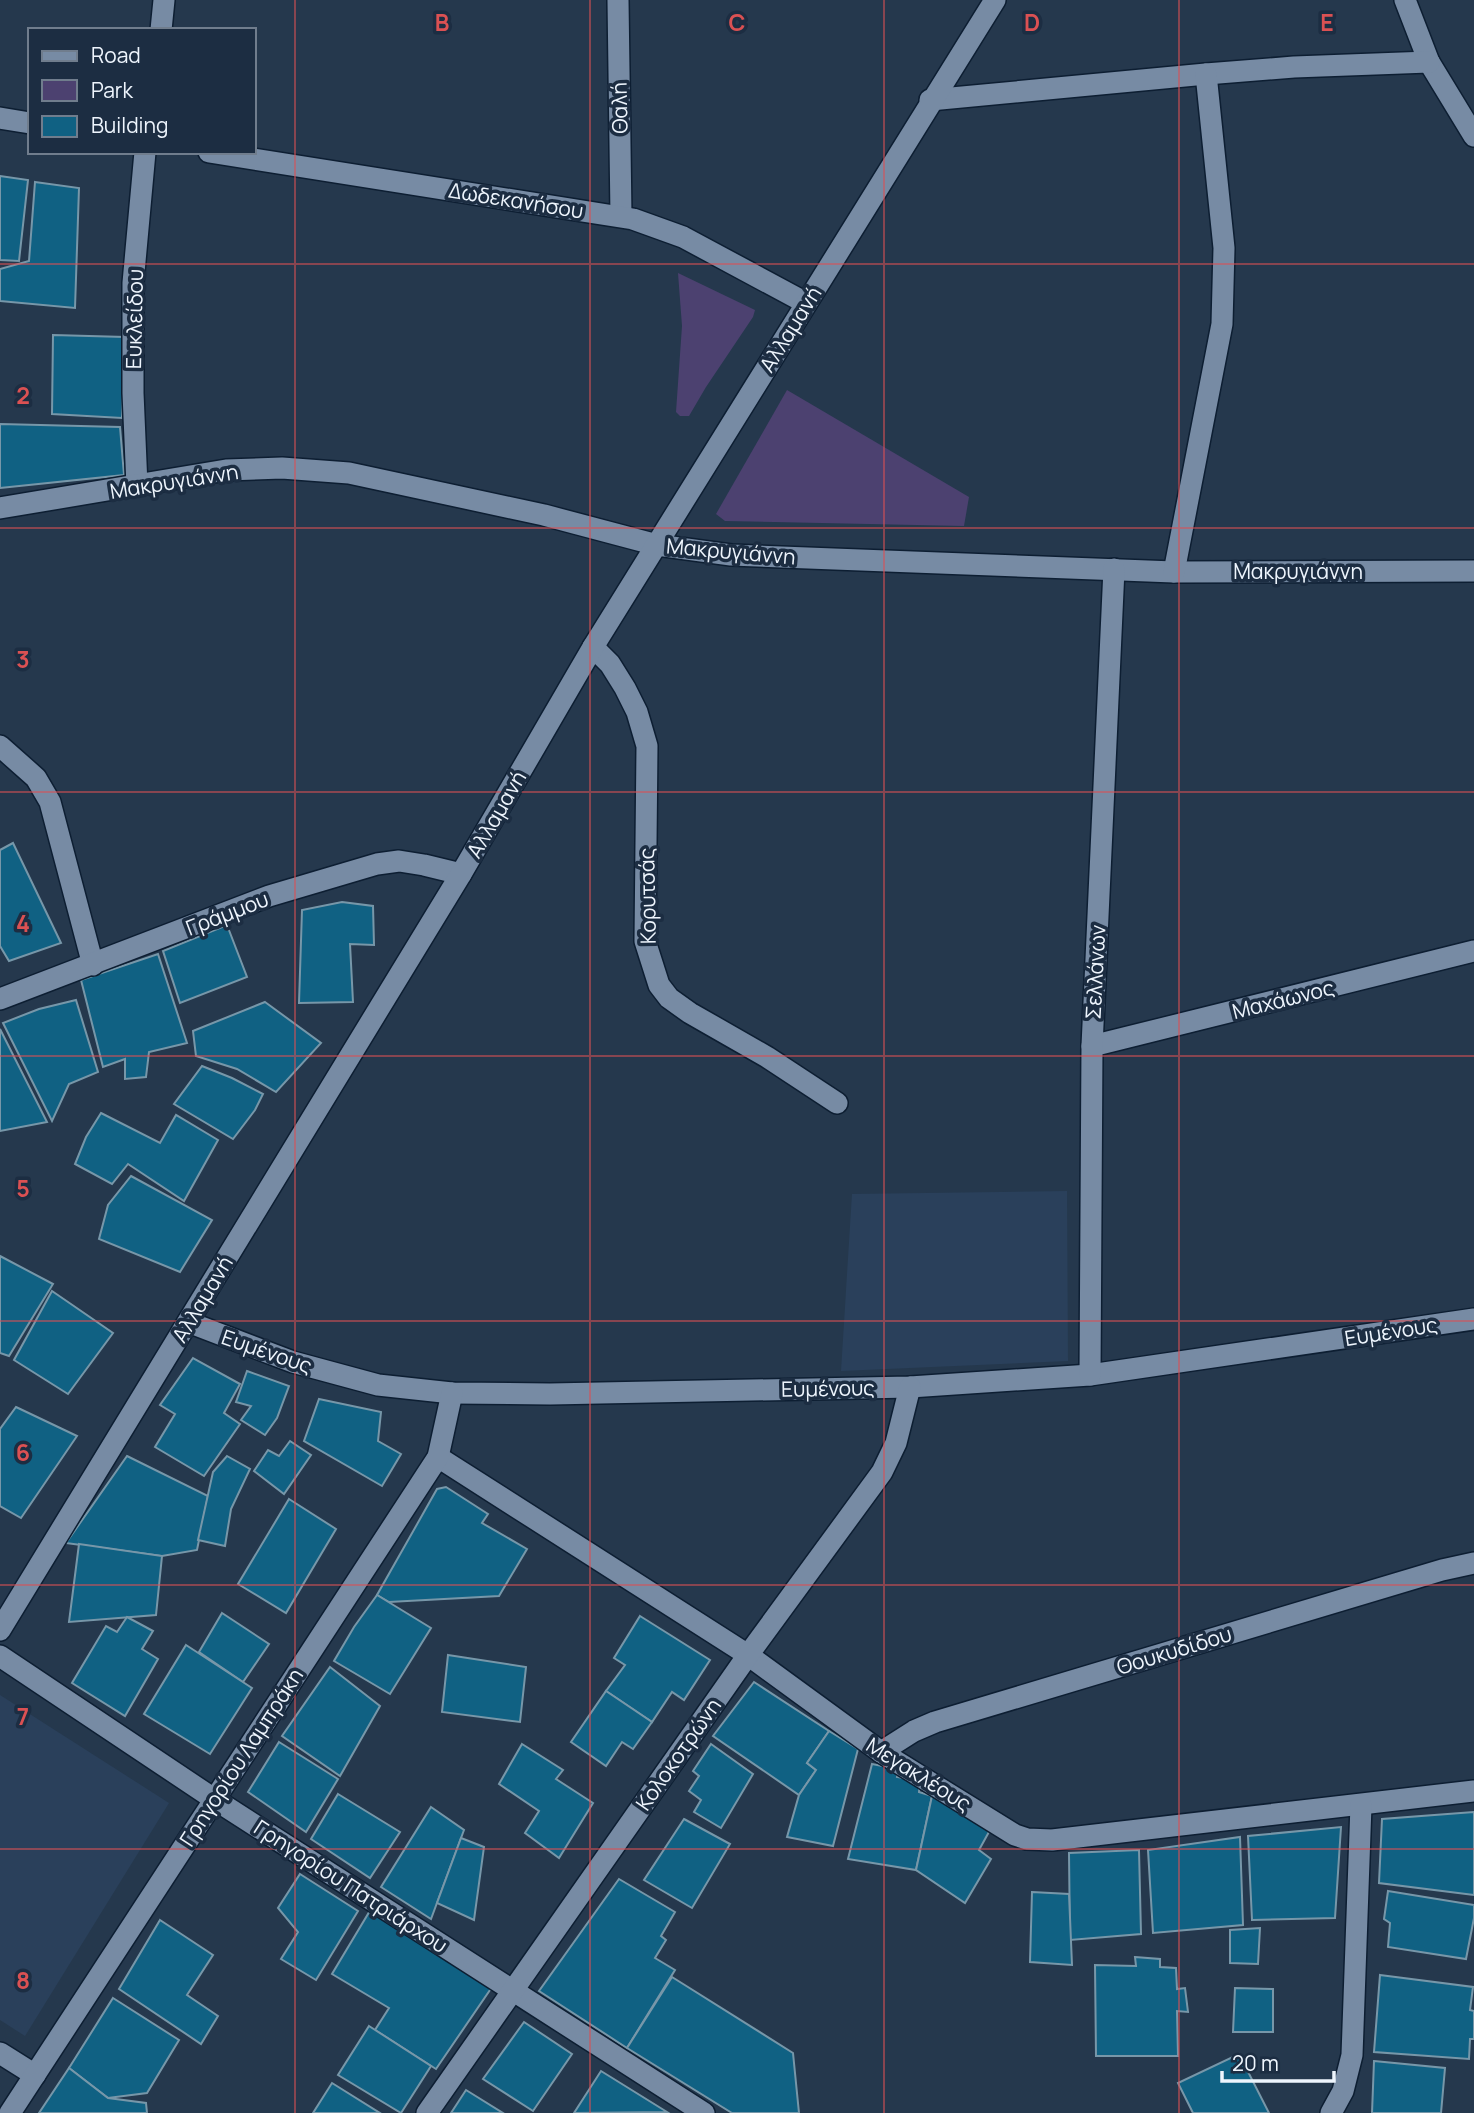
<svg xmlns="http://www.w3.org/2000/svg" width="1474" height="2113" font-family="Manrope,sans-serif">
  <style>
    .built { fill: #2a405b }
    .green { fill: #4c4170 }
    .building { fill: #106183; stroke: #7797a9; stroke-width: 2 }
    .lines { fill: none; stroke-linecap: round; stroke-linejoin: round }
    .minor-casing { stroke: #0d1e32; stroke-width: 24 }
    .minor { stroke: #778ba4; stroke-width: 21 }
    .grid { fill: none; stroke: #db5153; stroke-width: 2; stroke-opacity: 0.55 }
    .labels { text-anchor: middle; dominant-baseline: central; stroke-width: 7; stroke-linejoin: round; paint-order: stroke }
    .street-label { font-size: 21px; fill: #eef5fd; stroke: #1c2d42 }
    .grid-label { font-size: 23px; text-anchor: middle; font-weight: bold; fill: #db5153; stroke: #1c2d42; stroke-width: 7; stroke-linejoin: round; paint-order: stroke }
  </style>
  <rect width="100%" height="100%" fill="#25384d"/>
  <g class="built">
    <polygon points="1067,1191 1068,1361 841,1371 852,1194"/>
    <polygon points="0,1695 169,1803 25,2036 0,2020"/>
  </g>
  <g class="green">
    <polygon points="678,273 755,310 753,317 706,387 689,416 680,416 676,412 682,326"/>
    <polygon points="787,390 969,497 964,526 725,521 716,514"/>
  </g>
  <g class="building">
    <polygon points="0,176 28,180 19,261 0,260"/>
    <polygon points="35,182 79,188 75,308 0,301 0,269 29,261"/>
    <polygon points="53,335 125,337 122,418 52,414"/>
    <polygon points="0,424 120,427 124,475 0,488"/>
    <polygon points="13,843 61,943 9,961 0,946 0,850"/>
    <polygon points="342,902 373,906 374,945 350,944 353,1002 299,1003 302,910"/>
    <polygon points="227,925 247,977 180,1003 163,951"/>
    <polygon points="158,954 187,1043 149,1052 146,1077 125,1079 125,1059 103,1067 81,980"/>
    <polygon points="76,1000 98,1072 69,1084 52,1121 3,1023 39,1009"/>
    <polygon points="265,1002 321,1043 276,1092 237,1069 196,1056 193,1031"/>
    <polygon points="0,1029 47,1122 0,1131"/>
    <polygon points="202,1066 232,1078 263,1094 255,1110 233,1139 174,1104"/>
    <polygon points="101,1113 160,1143 176,1115 218,1140 184,1201 128,1164 112,1184 75,1164 86,1137"/>
    <polygon points="131,1176 212,1220 180,1272 99,1239 108,1205"/>
    <polygon points="0,1256 53,1284 9,1356 0,1353"/>
    <polygon points="52,1291 113,1333 68,1394 14,1360"/>
    <polygon points="193,1358 240,1384 224,1413 240,1424 204,1476 155,1447 175,1414 160,1405"/>
    <polygon points="247,1371 289,1386 277,1418 265,1435 241,1420 251,1406 236,1402"/>
    <polygon points="319,1399 381,1412 378,1441 401,1454 382,1486 304,1441"/>
    <polygon points="16,1407 77,1436 21,1518 0,1506 0,1429"/>
    <polygon points="290,1441 311,1455 284,1494 254,1471 268,1450 279,1456"/>
    <polygon points="127,1456 208,1496 197,1550 162,1556 66,1543"/>
    <polygon points="227,1456 250,1469 231,1509 225,1546 198,1540 213,1472"/>
    <polygon points="446,1487 488,1514 482,1523 527,1549 499,1596 389,1602 377,1595 437,1489"/>
    <polygon points="289,1499 336,1529 286,1613 238,1584"/>
    <polygon points="79,1544 162,1556 156,1615 69,1622"/>
    <polygon points="377,1595 431,1628 390,1694 334,1661 354,1627"/>
    <polygon points="222,1613 269,1644 243,1682 199,1652"/>
    <polygon points="640,1616 710,1660 684,1700 672,1692 652,1722 606,1691 625,1665 614,1658"/>
    <polygon points="127,1617 153,1631 142,1649 158,1659 125,1716 72,1683 106,1626 117,1632"/>
    <polygon points="186,1645 252,1688 210,1754 144,1714"/>
    <polygon points="448,1655 526,1667 520,1722 442,1712"/>
    <polygon points="330,1667 380,1706 340,1776 282,1736"/>
    <polygon points="754,1682 829,1731 807,1763 816,1770 799,1795 713,1736"/>
    <polygon points="606,1691 652,1722 633,1749 622,1742 606,1766 571,1742"/>
    <polygon points="829,1731 858,1749 833,1846 787,1837 799,1795 816,1770 807,1763"/>
    <polygon points="279,1742 338,1779 306,1832 248,1792"/>
    <polygon points="522,1744 563,1770 556,1779 593,1803 559,1858 525,1833 539,1811 499,1784"/>
    <polygon points="711,1744 753,1774 721,1828 694,1812 701,1800 689,1791 699,1776 693,1771"/>
    <polygon points="872,1764 898,1769 897,1777 920,1781 919,1792 932,1796 916,1870 848,1859"/>
    <polygon points="338,1794 400,1832 370,1878 311,1839"/>
    <polygon points="932,1796 990,1830 979,1850 991,1859 965,1903 916,1870"/>
    <polygon points="431,1807 464,1830 431,1919 381,1887"/>
    <polygon points="1474,1812 1474,1895 1379,1883 1382,1819"/>
    <polygon points="684,1819 730,1844 692,1908 644,1880"/>
    <polygon points="1341,1827 1335,1918 1252,1920 1248,1836"/>
    <polygon points="1240,1837 1243,1925 1153,1933 1148,1850"/>
    <polygon points="461,1838 484,1847 474,1920 437,1903"/>
    <polygon points="1139,1850 1141,1934 1070,1940 1069,1853"/>
    <polygon points="300,1874 358,1911 316,1980 281,1959 298,1932 278,1908"/>
    <polygon points="619,1879 675,1912 661,1936 666,1940 655,1958 675,1970 627,2048 539,1991"/>
    <polygon points="1388,1891 1474,1905 1474,1918 1466,1959 1388,1947 1390,1923 1384,1919"/>
    <polygon points="1032,1892 1069,1894 1072,1965 1030,1962"/>
    <polygon points="371,1909 492,1987 436,2069 375,2030 389,2008 332,1974"/>
    <polygon points="160,1920 213,1955 187,1995 218,2016 201,2044 119,1989"/>
    <polygon points="1260,1928 1258,1964 1230,1963 1230,1930"/>
    <polygon points="1135,1957 1160,1959 1160,1967 1176,1968 1177,1989 1185,1988 1188,2012 1177,2011 1178,2056 1096,2056 1095,1965 1136,1966"/>
    <polygon points="1380,1975 1473,1987 1470,2010 1474,2011 1474,2039 1470,2039 1469,2059 1374,2052"/>
    <polygon points="672,1977 793,2053 799,2113 732,2113 627,2048"/>
    <polygon points="1235,1988 1273,1989 1273,2032 1233,2032"/>
    <polygon points="113,1998 179,2040 147,2093 108,2098 69,2068"/>
    <polygon points="524,2022 572,2054 533,2111 483,2079"/>
    <polygon points="369,2026 431,2066 401,2113 338,2075"/>
    <polygon points="1239,2054 1269,2113 1193,2113 1178,2083"/>
    <polygon points="1374,2061 1445,2068 1441,2113 1372,2113"/>
    <polygon points="69,2068 108,2098 146,2103 147,2113 39,2113"/>
    <polygon points="601,2071 667,2112 574,2113"/>
    <polygon points="332,2083 380,2113 313,2113"/>
    <polygon points="466,2090 503,2113 451,2113"/>
  </g>
  <g class="lines">
    <defs>
      <g id="minor">
        <polyline points="618,0 621,216"/>
        <polyline points="1405,0 1429,62 1474,136"/>
        <polyline points="161,30 164,0"/>
        <polyline points="930,100 1206,74 1294,67 1429,62"/>
        <polyline points="0,118 30,123"/>
        <polyline points="209,152 633,219 683,237 806,303"/>
        <polyline points="137,486 133,393 133,283 145,152"/>
        <polyline points="0,508 226,470 282,468 349,473 544,515 657,545 731,555 1174,572 1474,571"/>
        <polyline points="1174,572 1222,324 1224,248 1206,74"/>
        <polyline points="593,647 610,664 625,688 637,712 647,746 645,941 659,985 669,998 690,1013 767,1057 837,1103"/>
        <polyline points="0,746 36,778 50,802 93,965"/>
        <polyline points="0,999 269,896 377,864 399,861 424,865 461,874"/>
        <polyline points="1092,1046 1474,951"/>
        <polyline points="188,1322 293,1362 378,1385 452,1393 550,1394 910,1387 1090,1375 1474,1319"/>
        <polyline points="1090,1375 1092,1046 1114,569"/>
        <polyline points="438,1457 748,1655 881,1752 1015,1835 1027,1839 1052,1840 1474,1791"/>
        <polyline points="0,1630 461,874 593,647 995,0"/>
        <polyline points="0,1656 214,1799 704,2113"/>
        <polyline points="881,1752 914,1731 935,1722 1442,1570 1474,1563"/>
        <polyline points="0,2053 35,2075"/>
        <polyline points="10,2113 438,1457 452,1393"/>
        <polyline points="427,2113 748,1655 882,1472 896,1443 910,1387"/>
        <polyline points="1331,2113 1343,2091 1352,2055 1361,1805"/>
      </g>
    </defs>
    <use href="#minor" class="minor-casing"/>
    <use href="#minor" class="minor"/>
  </g>
  <path class="grid" d="M295,0V2113M590,0V2113M884,0V2113M1179,0V2113M0,264H1474M0,528H1474M0,792H1474M0,1056H1474M0,1321H1474M0,1585H1474M0,1849H1474"/>
  <g class="labels">
    <g class="street-label">
      <text transform="translate(619 108) rotate(-91)">Θαλή</text>
      <text transform="translate(516 200) rotate(9)">Δωδεκανήσου</text>
      <text transform="translate(134 319) rotate(-89)">Ευκλείδου</text>
      <text transform="translate(790 329) rotate(-58)">Αλλαμανή</text>
      <text transform="translate(174 481) rotate(-9)">Μακρυγιάννη</text>
      <text transform="translate(731 551) rotate(5)">Μακρυγιάννη</text>
      <text x="1298" y="571">Μακρυγιάννη</text>
      <text transform="translate(496 814) rotate(-60)">Αλλαμανή</text>
      <text transform="translate(647 896) rotate(-91)">Κορυτσάς</text>
      <text transform="translate(227 913) rotate(-21)">Γράμμου</text>
      <text transform="translate(1095 972) rotate(-87)">Σελλάνων</text>
      <text transform="translate(1283 999) rotate(-14)">Μαχάωνος</text>
      <text transform="translate(202 1299) rotate(-59)">Αλλαμανή</text>
      <text transform="translate(1391 1331) rotate(-9)">Ευμένους</text>
      <text transform="translate(267 1351) rotate(19)">Ευμένους</text>
      <text transform="translate(828 1388) rotate(-1)">Ευμένους</text>
      <text transform="translate(1174 1650) rotate(-17)">Θουκυδίδου</text>
      <text transform="translate(678 1754) rotate(-55)">Κολοκοτρώνη</text>
      <text transform="translate(241 1757) rotate(-57)">Γρηγορίου Λαμπράκη</text>
      <text transform="translate(919 1774) rotate(32)">Μεγακλέους</text>
      <text transform="translate(351 1886) rotate(33)">Γρηγορίου Πατριάρχου</text>
    </g>
  </g>
  <g class="grid-label">
    <text x="442" y="31">B</text>
    <text x="737" y="31">C</text>
    <text x="1032" y="31">D</text>
    <text x="1327" y="31">E</text>
    <text x="23" y="404">2</text>
    <text x="23" y="668">3</text>
    <text x="23" y="932">4</text>
    <text x="23" y="1197">5</text>
    <text x="23" y="1461">6</text>
    <text x="23" y="1725">7</text>
    <text x="23" y="1989">8</text>
  </g>
  <rect x="28" y="28" width="228" height="126" fill="#1c2d42" stroke="#707d8d" stroke-width="2"/>
  <rect x="42" y="51" width="35" height="10" fill="#778ba4" stroke="#707d8d" stroke-width="2"/>
  <text x="91" y="63" font-size="21" fill="#eef5fd">Road</text>
  <rect x="42" y="80" width="35" height="21" fill="#4c4170" stroke="#707d8d" stroke-width="2"/>
  <text x="91" y="98" font-size="21" fill="#eef5fd">Park</text>
  <rect x="42" y="116" width="35" height="21" fill="#106183" stroke="#707d8d" stroke-width="2"/>
  <text x="91" y="133" font-size="21" fill="#eef5fd">Building</text>
  <path d="M1222 2071v10h112v-10" fill="none" stroke="#eef5fd" stroke-width="3.5"/>
  <text x="1232" y="2071" font-size="21" fill="#eef5fd" stroke="#1c2d42" stroke-width="5" paint-order="stroke">20 m</text>
</svg>
